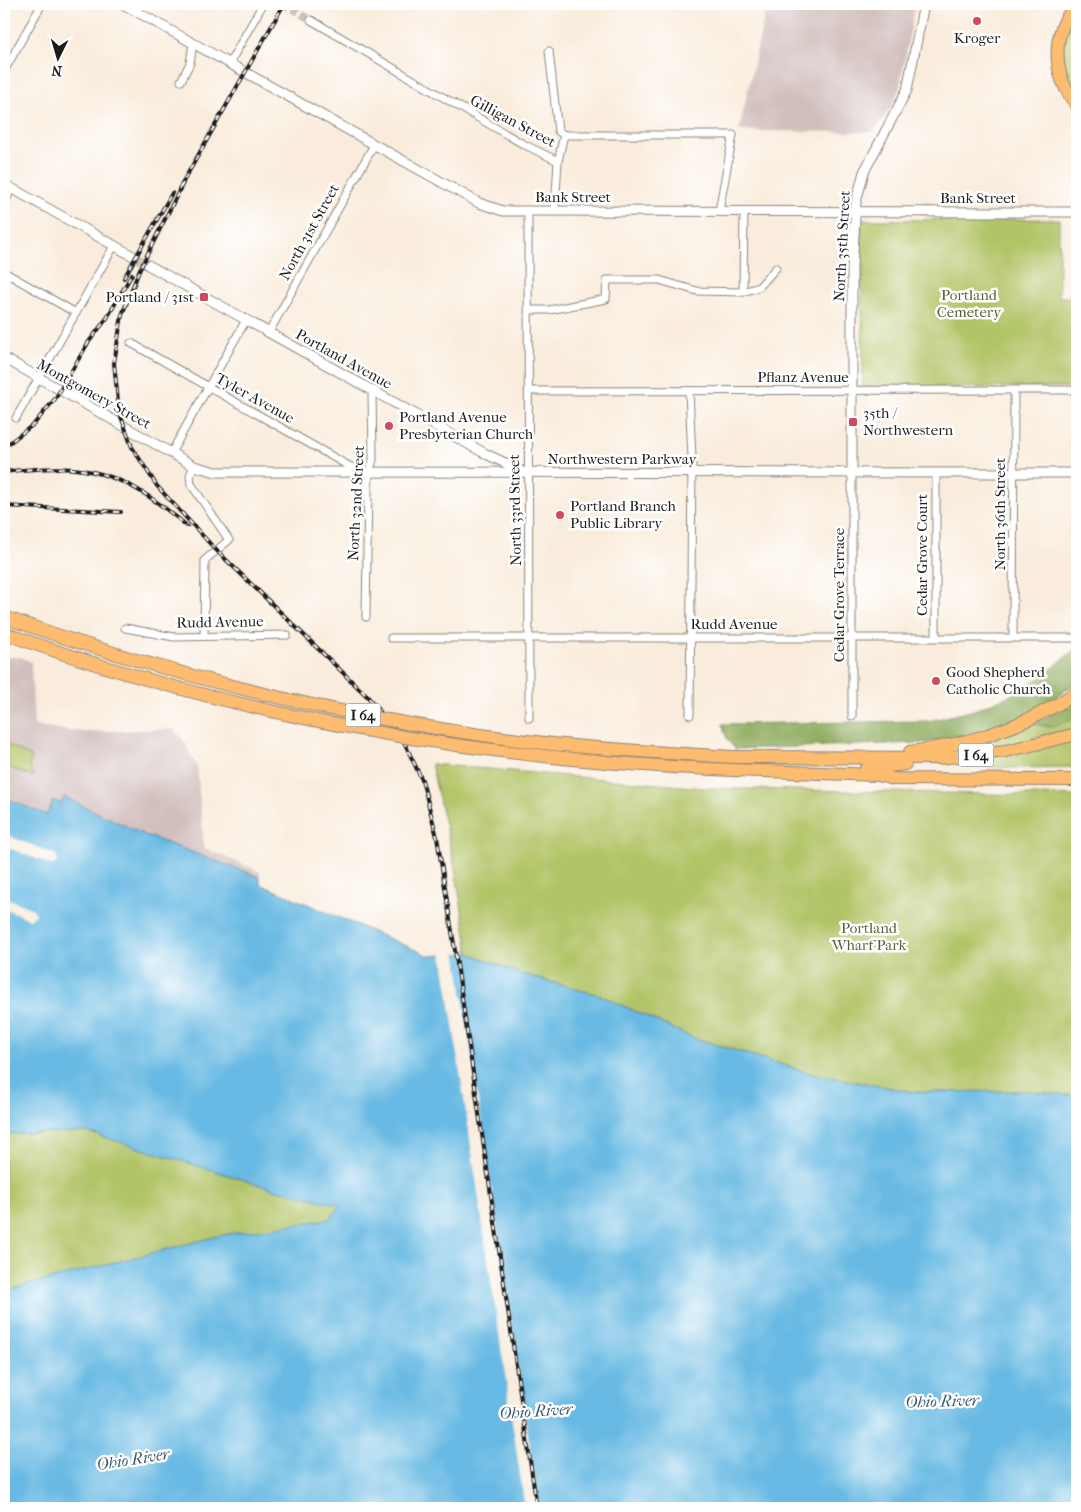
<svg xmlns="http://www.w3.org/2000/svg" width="1081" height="1512" font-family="'IM FELL French Canon',serif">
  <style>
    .industrial { fill: #d1bfbd }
    .green { fill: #b2c467; stroke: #677042 }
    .forest { fill: #8daa5c; stroke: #54633c }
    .water { fill: #67b9e3; stroke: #426a80 }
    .pier { fill: #f9ecdc }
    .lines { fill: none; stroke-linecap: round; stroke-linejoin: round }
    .minor-tunnel { stroke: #cdc2b6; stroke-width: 7; stroke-dasharray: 7 3.5; stroke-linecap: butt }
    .tertiary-tunnel { stroke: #cdc2b6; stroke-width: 9; stroke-dasharray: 9 4.5; stroke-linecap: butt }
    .minor-casing { stroke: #8a847c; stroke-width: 9 }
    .tertiary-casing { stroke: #8a847c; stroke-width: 11 }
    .motorway-casing { stroke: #8a847c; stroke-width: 14 }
    .minor { stroke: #fff; stroke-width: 7 }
    .tertiary { stroke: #fff; stroke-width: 9 }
    .motorway { stroke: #fdbc6f; stroke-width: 12 }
    .rail-casing { stroke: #1c1c1c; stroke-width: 4 }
    .rail { stroke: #fff; stroke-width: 2; stroke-dasharray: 5.5; stroke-linecap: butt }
    .motorway-bridge-casing { stroke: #8a847c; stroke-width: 14; stroke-linecap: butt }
    .motorway-bridge { stroke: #fdbc6f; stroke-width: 12 }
    .poi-dot { fill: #d1495b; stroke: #fff; stroke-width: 2 }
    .labels { text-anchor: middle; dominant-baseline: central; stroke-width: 5; stroke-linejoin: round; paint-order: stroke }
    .shield { fill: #fff; stroke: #606060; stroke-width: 1 }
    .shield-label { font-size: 14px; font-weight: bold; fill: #1c1c1c }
    .poi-label { font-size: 15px; fill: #1c1c1c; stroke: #fff; text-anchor: start }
    .street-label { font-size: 15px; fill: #1c1c1c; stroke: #fff }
    .park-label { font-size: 15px; fill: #585f3a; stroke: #fff }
    .water-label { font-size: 16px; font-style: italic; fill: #3a5b6c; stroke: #fff }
  </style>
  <rect width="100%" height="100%" fill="#fff"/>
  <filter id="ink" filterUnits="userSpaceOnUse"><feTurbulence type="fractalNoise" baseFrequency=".02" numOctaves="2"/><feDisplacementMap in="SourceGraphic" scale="10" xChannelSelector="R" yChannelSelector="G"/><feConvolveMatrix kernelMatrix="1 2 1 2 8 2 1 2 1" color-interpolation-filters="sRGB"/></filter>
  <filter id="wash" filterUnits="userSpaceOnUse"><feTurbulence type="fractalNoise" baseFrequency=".0096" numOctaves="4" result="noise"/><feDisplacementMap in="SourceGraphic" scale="20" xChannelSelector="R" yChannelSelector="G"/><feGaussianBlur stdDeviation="1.12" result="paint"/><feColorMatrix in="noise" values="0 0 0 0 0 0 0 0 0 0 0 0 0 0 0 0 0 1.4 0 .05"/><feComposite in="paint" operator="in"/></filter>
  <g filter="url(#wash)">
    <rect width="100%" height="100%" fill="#f9ecdc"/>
    <g class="industrial">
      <polygon points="767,4 915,4 899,90 891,107 873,132 739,131"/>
      <polygon points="4,657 21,657 31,662 34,726 84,732 173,729 184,741 197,767 204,848 260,872 260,877 145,835 64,797 61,820 4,798"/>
    </g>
    <g class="green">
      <path d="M1077,12V97C1060,62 1058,47 1077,12Z"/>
      <polygon points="1059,219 1059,297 1077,297 1077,387 863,388 861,220"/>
      <polygon points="1077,718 1077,728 1013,744 954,750 1006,736 1034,724 1052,727"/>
      <polygon points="1077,739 1077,767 1009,768 962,765 962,761"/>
      <polygon points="4,743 32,757 29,766 34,774 33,777 4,765"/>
      <polygon points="431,764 704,788 1077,796 1077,1096 1027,1091 913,1092 813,1074 691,1037 602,996 518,973 469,953 455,868"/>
      <polygon points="4,1115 87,1132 364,1210 4,1313"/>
    </g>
    <g class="forest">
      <polygon points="1077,647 1077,682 1039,711 981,735 920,743 735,749 727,739 722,724 929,721 971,711 1014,694 1053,668"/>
      <polygon points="1077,699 1077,718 1052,727 1034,724"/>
    </g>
    <polygon class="water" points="64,797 145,835 260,877 260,884 430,956 469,953 518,973 602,996 691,1037 813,1074 913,1092 1027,1091 1077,1096 1077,1508 4,1508 4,1291 222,1235 330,1219 340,1205 273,1189 87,1132 4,1134 4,798 47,815 53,801 61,803"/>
    <g class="pier">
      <polygon points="4,834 56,855 58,862 52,865 4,846"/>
      <polygon points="4,897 33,909 36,915 30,919 4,908"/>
      <polygon points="442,951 456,951 539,1508 525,1508"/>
    </g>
  </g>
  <g filter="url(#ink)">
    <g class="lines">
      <polyline class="minor-tunnel" points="283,4 311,20"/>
      <polyline class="tertiary-tunnel" points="133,256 148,265"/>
      <defs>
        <g id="minor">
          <polyline points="311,20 523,144 558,161"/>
          <polyline points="549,51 558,131 564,135"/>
          <polyline points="229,64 263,4"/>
          <polyline points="4,71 42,4"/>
          <polyline points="181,81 190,63 193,43"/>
          <polyline points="564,135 733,135 719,211"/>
          <polyline points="4,204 12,188"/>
          <polyline points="528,211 529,718"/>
          <polyline points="555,211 558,161 564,135"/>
          <polyline points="4,272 76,313"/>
          <polyline points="743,292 759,287 776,268"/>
          <polyline points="530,310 549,310 606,299 607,280 659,280 697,291 743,292 744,211"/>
          <polyline points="269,332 374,145"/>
          <polyline points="131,343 349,466 362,471"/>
          <polyline points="529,391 1077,390"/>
          <polyline points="689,391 692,458 690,715"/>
          <polyline points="16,418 114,246"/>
          <polyline points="171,453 246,320"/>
          <polyline points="194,466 190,475 191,484 229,540 205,560 204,636"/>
          <polyline points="366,617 368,489 369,473 373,460 372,391"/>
          <polyline points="125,628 174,637 287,635"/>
          <polyline points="391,638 1077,638"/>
          <polyline points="936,638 936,473"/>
          <polyline points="1013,638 1014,390"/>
          <polyline points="852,716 852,473"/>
        </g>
        <g id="tertiary">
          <polyline points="123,4 479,203 503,211 528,211 1077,212"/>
          <polyline points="4,184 133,256"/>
          <polyline points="148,265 486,454 520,470"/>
          <polyline points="4,358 194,466 216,472 1077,473"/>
          <polyline points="852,473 852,268 856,202 864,172 907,90 924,4"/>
        </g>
        <g id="motorway">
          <path d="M1077,4C1050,33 1052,75 1077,105"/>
          <path d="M910,752C970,744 1026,727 1077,692"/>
          <polyline points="732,757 939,758 1006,751 1077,734"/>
          <polyline points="866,769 905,764"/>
          <polyline points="732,770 878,775 894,779 1077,780"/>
        </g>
      </defs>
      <use href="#minor" class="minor-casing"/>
      <use href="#tertiary" class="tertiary-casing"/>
      <use href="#motorway" class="motorway-casing"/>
      <use href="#minor" class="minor"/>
      <use href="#tertiary" class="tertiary"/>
      <use href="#motorway" class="motorway"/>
      <defs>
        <g id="rail">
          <polyline points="183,183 139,271 122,315 114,363 119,411 132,447 157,486 214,548 368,697 405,744 422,780 437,837 456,957 537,1508"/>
          <polyline points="179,189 284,4"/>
          <polyline points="124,278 172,193"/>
          <polyline points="4,447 34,424 55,399 88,343 107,318 132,274"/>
          <path d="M4,472C88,462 121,470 187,526"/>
          <polyline points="4,506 121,512"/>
        </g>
      </defs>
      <use href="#rail" class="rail-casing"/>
      <use href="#rail" class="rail"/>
      <defs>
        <g id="motorway-bridge">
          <path d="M4,617C178,679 360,722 544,743C606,750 670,753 732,757"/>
          <path d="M4,633C238,718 483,760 732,770"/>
        </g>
      </defs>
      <use href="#motorway-bridge" class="motorway-bridge-casing"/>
      <use href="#motorway-bridge" class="motorway-bridge"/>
    </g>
  </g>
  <g class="poi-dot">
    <circle cx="977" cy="21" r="5"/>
    <rect x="199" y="292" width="10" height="10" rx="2.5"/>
    <rect x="848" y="417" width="10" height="10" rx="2.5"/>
    <circle cx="389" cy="426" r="5"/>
    <circle cx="560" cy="515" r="5"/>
    <circle cx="936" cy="681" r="5"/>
  </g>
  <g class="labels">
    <g class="shield">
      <rect x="345.5" y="703.5" width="35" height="23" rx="4"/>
      <rect x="958.5" y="743.5" width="35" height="23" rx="4"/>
    </g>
    <g class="shield-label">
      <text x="363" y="715">I 64</text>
      <text x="976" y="755">I 64</text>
    </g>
    <g class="poi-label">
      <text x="977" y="38" text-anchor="middle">Kroger</text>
      <text x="194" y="297" text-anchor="end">Portland / 31st</text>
      <text x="863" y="413">35th /<tspan x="863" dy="17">Northwestern</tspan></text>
      <text x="399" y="417">Portland Avenue<tspan x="399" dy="17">Presbyterian Church</tspan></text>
      <text x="570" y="506">Portland Branch<tspan x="570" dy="17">Public Library</tspan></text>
      <text x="946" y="672">Good Shepherd<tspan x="946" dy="17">Catholic Church</tspan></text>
    </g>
    <g class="street-label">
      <text transform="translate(513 121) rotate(28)">Gilligan Street</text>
      <text x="573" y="197">Bank Street</text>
      <text x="978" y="198">Bank Street</text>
      <text transform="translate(309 232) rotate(-61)">North 31st Street</text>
      <text transform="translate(842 246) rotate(-87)">North 35th Street</text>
      <text transform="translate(344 359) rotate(29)">Portland Avenue</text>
      <text x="803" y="377">Pflanz Avenue</text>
      <text transform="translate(94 394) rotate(29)">Montgomery Street</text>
      <text transform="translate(255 398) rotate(29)">Tyler Avenue</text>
      <text x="622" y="459">Northwestern Parkway</text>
      <text transform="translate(356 503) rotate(-87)">North 32nd Street</text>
      <text transform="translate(515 510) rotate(-91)">North 33rd Street</text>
      <text transform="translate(1000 514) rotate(-90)">North 36th Street</text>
      <text transform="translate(922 555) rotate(-90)">Cedar Grove Court</text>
      <text transform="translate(839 595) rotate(-90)">Cedar Grove Terrace</text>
      <text transform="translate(220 622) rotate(-1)">Rudd Avenue</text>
      <text x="734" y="624">Rudd Avenue</text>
    </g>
    <g class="park-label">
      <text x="969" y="295">Portland<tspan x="969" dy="17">Cemetery</tspan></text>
      <text x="869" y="928">Portland<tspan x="869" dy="17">Wharf Park</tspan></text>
    </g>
    <g class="water-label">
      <text transform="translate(942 1401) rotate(-2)">Ohio River</text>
      <text transform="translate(536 1411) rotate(-4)">Ohio River</text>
      <text transform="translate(133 1459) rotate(-9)">Ohio River</text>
    </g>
  </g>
  <rect width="1081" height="1512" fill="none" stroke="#fff" stroke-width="20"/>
  <g transform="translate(58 58) rotate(185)" stroke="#ffffff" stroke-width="4" paint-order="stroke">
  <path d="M0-4L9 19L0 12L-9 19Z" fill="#1c1c1c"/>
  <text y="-8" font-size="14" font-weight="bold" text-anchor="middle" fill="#1c1c1c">N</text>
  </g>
</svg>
